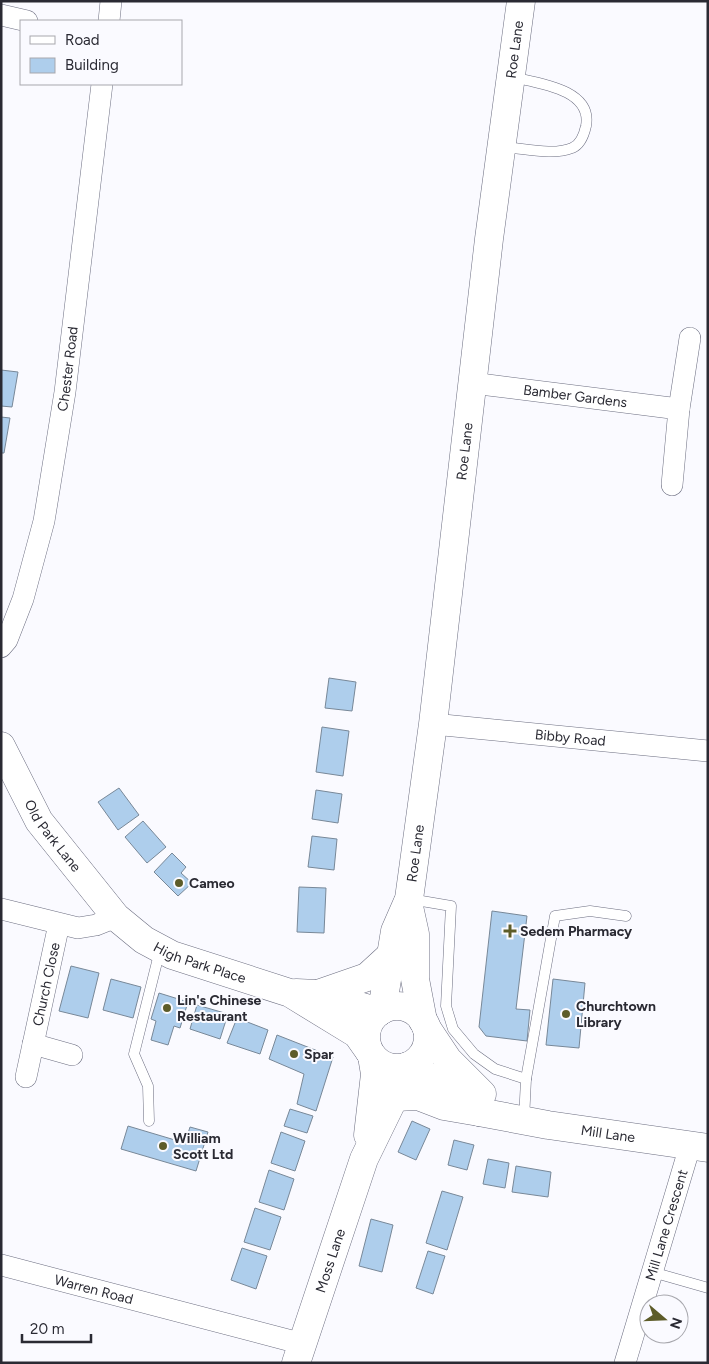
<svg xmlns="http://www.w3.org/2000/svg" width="709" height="1364" font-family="Figtree,sans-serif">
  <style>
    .building { fill: #aeceec; stroke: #788898 }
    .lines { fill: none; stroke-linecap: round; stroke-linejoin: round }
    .lane-casing { stroke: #6c6e81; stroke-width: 11 }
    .street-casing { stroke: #6c6e81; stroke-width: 22 }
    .secondary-casing { stroke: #6c6e81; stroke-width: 29 }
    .primary-casing { stroke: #6c6e81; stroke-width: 29 }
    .lane { stroke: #fff; stroke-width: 10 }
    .street { stroke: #fff; stroke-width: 21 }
    .secondary { stroke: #fff; stroke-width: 28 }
    .primary { stroke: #fff; stroke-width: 28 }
    .poi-dot { fill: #5d5c29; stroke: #fafaff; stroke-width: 2 }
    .labels { text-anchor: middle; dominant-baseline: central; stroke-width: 4; stroke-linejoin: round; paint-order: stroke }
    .street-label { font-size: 14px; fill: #2a2a33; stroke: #fafaff }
    .poi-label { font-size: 14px; font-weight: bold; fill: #2a2a33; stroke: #fafaff; text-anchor: start }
  </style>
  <rect width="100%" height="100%" fill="#fafaff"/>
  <g class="building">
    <polygon points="1,370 18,372 12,407 1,406"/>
    <polygon points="1,417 10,418 4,453 1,453"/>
    <polygon points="329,678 356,682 352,711 325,708"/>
    <polygon points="322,727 349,731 343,776 316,772"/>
    <polygon points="119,788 139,815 118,830 98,802"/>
    <polygon points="316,790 342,794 338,823 312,819"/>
    <polygon points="143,821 166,847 147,863 125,837"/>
    <polygon points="312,836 337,839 334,870 308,867"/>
    <polygon points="172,853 186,867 181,873 192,883 178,896 154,872"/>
    <polygon points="299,887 326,888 324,933 297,932"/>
    <polygon points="492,911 527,916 516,1009 530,1010 527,1041 486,1036 479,1027"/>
    <polygon points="71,966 99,973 88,1018 59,1011"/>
    <polygon points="111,979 141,987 133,1018 103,1010"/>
    <polygon points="553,979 585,983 579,1048 546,1045"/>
    <polygon points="159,993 188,1002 180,1028 174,1026 168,1045 151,1040 156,1021 151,1019"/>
    <polygon points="197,1005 228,1014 220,1039 190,1029"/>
    <polygon points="237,1018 268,1030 260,1054 227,1043"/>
    <polygon points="277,1035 333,1057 316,1111 297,1104 304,1074 269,1059"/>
    <polygon points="290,1109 313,1116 307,1133 284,1126"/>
    <polygon points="412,1121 430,1129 416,1160 398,1152"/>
    <polygon points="128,1126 185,1143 190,1127 208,1132 196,1171 121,1149"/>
    <polygon points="281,1132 305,1141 295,1171 271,1163"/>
    <polygon points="454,1140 474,1145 467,1170 448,1165"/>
    <polygon points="488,1159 509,1163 505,1188 483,1184"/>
    <polygon points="516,1166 551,1172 548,1197 512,1192"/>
    <polygon points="269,1170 294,1179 284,1210 259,1202"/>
    <polygon points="442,1191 463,1197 447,1250 426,1243"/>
    <polygon points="255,1208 281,1217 270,1250 244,1242"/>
    <polygon points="371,1219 393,1225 382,1272 359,1266"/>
    <polygon points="242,1248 267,1256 256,1289 231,1280"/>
    <polygon points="428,1251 445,1256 433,1294 416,1288"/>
  </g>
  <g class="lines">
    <defs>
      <g id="lane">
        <path d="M503,147C523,148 553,156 572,148C580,145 584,135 586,126C593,89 537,83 512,77"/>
        <polyline points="410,899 451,906 446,1006 453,1029 474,1054 495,1069 526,1079 524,1120"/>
        <polyline points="526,1079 555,916 590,911 626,916"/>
        <polyline points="149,1121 148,1086 134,1054 160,950"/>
        <polyline points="652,1272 708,1288"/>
      </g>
      <g id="street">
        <polyline points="1,15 27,21"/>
        <polyline points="109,21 111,1"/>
        <path id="s1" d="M472,383L679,409"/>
        <polyline points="672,485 679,409 690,338"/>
        <path id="s2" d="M1,647L7,640L23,599L44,521L65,392L102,84"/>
        <path id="s3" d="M433,724L708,751"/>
        <polyline points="1,909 78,928 96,925 116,917"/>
        <polyline points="33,1044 72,1055"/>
        <path id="s4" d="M26,1077L59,924"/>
        <path id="s5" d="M1,1265L303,1344"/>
        <path id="s6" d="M625,1363L690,1146"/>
      </g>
      <g id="secondary">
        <path id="s7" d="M1,746L39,821L116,917L144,940L172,955L290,993L357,1034L369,1051"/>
        <polyline points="296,993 318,994 379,1012"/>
        <polyline points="318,994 367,977 391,955"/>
        <polyline points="394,1097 418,1096 444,1106 479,1112"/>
        <polyline points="368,1135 375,1074 372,1056"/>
        <path id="s8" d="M296,1363L364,1159L404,1077L407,1067"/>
      </g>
      <g id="primary">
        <polyline points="408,902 415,934 415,979 423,1021"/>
        <circle cx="397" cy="1037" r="31"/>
        <path id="s9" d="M382,1010L395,931L409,899L433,724L489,239L521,1"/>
        <polyline points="426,1027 448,1060 482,1094"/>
        <path id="s10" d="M408,1066L456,1091L479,1112L548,1125L708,1148"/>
      </g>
    </defs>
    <use href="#lane" class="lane-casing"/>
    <use href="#street" class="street-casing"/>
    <use href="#secondary" class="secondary-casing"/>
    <use href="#primary" class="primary-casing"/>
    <use href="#lane" class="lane"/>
    <use href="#street" class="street"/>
    <use href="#secondary" class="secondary"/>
    <use href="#primary" class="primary"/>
  </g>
  <g class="poi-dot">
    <circle cx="179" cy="883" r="5"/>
    <path d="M507.5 923.5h5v5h5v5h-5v5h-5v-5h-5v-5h5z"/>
    <circle cx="167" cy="1008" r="5"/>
    <circle cx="566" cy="1014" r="5"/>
    <circle cx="294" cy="1054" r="5"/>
    <circle cx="163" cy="1146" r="5"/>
  </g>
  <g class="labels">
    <g class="street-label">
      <text stroke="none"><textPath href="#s9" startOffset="971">Roe Lane</textPath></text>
      <text stroke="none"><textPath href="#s2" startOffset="288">Chester Road</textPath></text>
      <text stroke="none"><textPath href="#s1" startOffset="104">Bamber Gardens</textPath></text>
      <text stroke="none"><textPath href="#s9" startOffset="566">Roe Lane</textPath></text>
      <text stroke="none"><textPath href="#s3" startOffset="138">Bibby Road</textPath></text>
      <text stroke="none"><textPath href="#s7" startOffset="104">Old Park Lane</textPath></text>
      <text stroke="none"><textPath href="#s9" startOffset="161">Roe Lane</textPath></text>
      <text stroke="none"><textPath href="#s7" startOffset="304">High Park Place</textPath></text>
      <text stroke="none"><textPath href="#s4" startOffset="95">Church Close</textPath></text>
      <text stroke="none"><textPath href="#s10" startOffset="216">Mill Lane</textPath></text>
      <text stroke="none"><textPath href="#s6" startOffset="144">Mill Lane Crescent</textPath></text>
      <text stroke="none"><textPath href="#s8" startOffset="108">Moss Lane</textPath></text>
      <text stroke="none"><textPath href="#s5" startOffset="96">Warren Road</textPath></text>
    </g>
    <g class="poi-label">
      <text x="189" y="883">Cameo</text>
      <text x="520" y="931">Sedem Pharmacy</text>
      <text x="177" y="1000">Lin's Chinese<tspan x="177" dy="16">Restaurant</tspan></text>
      <text x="576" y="1006">Churchtown<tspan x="576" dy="16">Library</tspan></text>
      <text x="304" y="1054">Spar</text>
      <text x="173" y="1138">William<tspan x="173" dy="16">Scott Ltd</tspan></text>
    </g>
  </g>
  <rect width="709" height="1364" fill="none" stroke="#2a2a33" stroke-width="5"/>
  <rect x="20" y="20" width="162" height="65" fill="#fafaff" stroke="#a7a7ad"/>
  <rect x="30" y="36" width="25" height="8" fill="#ffffff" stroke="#a7a7ad"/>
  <text x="65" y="45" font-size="15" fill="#2a2a33">Road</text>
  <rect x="30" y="58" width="25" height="15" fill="#aeceec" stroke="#a7a7ad"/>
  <text x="65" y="70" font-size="15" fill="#2a2a33">Building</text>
  <g transform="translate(664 1319) rotate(109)"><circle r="24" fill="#fafaff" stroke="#a7a7ad"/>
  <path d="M0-4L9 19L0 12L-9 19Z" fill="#5d5c29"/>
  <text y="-8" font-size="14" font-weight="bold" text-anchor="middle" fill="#2a2a33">N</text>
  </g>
  <path d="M22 1334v8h69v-8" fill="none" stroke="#2a2a33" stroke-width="2.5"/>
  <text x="30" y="1334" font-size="15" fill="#2a2a33" stroke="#fafaff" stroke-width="4" paint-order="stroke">20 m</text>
</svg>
